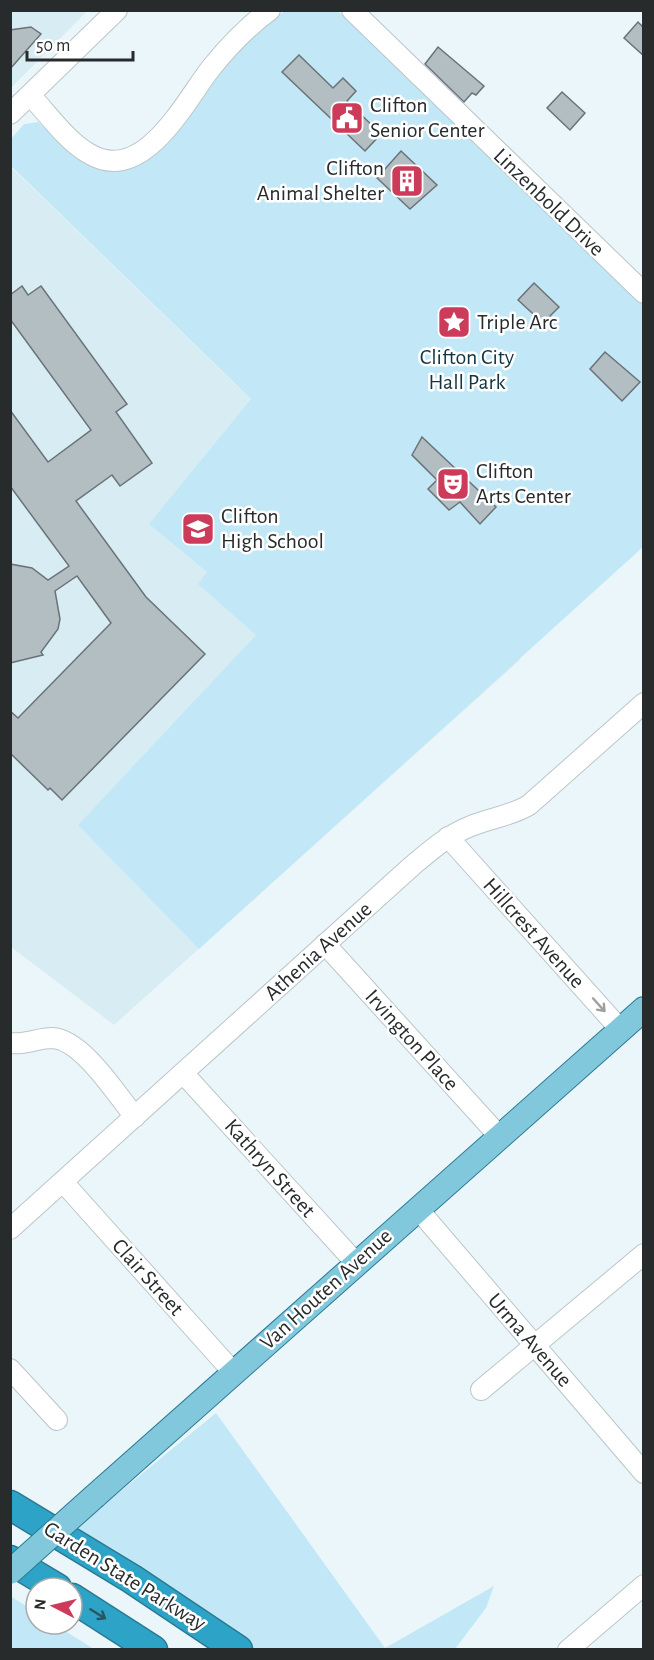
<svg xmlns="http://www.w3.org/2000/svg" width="654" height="1660" font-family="'Alegreya Sans',sans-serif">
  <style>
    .built { fill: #d8ecf3 }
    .green { fill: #c2e8f7 }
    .building { fill: #b3bec2; stroke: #6a7377; stroke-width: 1.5 }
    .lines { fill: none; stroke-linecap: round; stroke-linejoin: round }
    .minor-casing { stroke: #bbc6ca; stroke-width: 22 }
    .major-casing { stroke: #2b7a91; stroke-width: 26 }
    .highway-casing { stroke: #2b7a91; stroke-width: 31 }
    .minor { stroke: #fff; stroke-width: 20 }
    .major { stroke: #81c8dd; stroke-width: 24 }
    .highway { stroke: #2da4c7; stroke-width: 28 }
    .major-bridge-casing { stroke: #2b7a91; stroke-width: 26; stroke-linecap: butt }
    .major-bridge { stroke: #81c8dd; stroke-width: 24 }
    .oneway { stroke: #9ea0a0 }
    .oneway2 { stroke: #295562 }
    .labels { text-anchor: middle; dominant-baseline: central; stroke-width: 5; stroke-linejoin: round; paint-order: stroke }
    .poi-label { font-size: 22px; fill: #272b2c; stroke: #fff; text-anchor: start }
    .street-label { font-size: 22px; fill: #272b2c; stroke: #fff }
    .park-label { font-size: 22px; fill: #113541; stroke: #fff }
  </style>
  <rect width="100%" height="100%" fill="#ebf6fb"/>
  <g class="built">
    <polygon points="11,11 87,11 11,88"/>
    <polygon points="10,166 520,660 114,1025 11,947"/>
  </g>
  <g class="green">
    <path d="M285,11H335L345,15L643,301V547L199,949L78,825L256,635L198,584L207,572L149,524L251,399L11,166V139L24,124L38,122L82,161L132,166C179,148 200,95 230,59C247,40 265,25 285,11Z"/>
    <polygon points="216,1413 385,1648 494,1586 486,1608 455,1649 256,1649 72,1531"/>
    <polygon points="10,1596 36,1612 36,1624 54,1624 94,1649 11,1649"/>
  </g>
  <g class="building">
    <polygon points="638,22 644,28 644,56 624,38"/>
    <polygon points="31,27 41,34 10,69 10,30"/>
    <polygon points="438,47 484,86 476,95 472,93 464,102 425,64"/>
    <polygon points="299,55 333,88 343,78 356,91 347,101 381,134 365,151 282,72"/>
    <polygon points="562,92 585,113 570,130 547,108"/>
    <polygon points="401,151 437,185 410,209 377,178"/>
    <polygon points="534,283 559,307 543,323 518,300"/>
    <polygon points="22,286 28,295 41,286 127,404 116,412 152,463 120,486 112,475 76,501 146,597 205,654 62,800 50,788 48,790 10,753 10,711 18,718 111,623 77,576 55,591 60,619 58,629 41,652 43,655 10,663 10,564 32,568 48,580 69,566 10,486 10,410 48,462 91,430 10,319 10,295"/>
    <polygon points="605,352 640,382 622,401 590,369"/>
    <polygon points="422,437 496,507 480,524 460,502 449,510 428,489 437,480 412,455"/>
  </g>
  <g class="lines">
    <defs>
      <g id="minor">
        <polyline points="352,10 644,293"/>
        <path d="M30,95C48,114 66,140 88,153C143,187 185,101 211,68C228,47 248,26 270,10"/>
        <polyline points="10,114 117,10"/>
        <polyline points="448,837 620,1029"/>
        <polyline points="325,944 499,1136"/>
        <path d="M10,1043C25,1045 38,1038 52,1038C82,1039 117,1095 135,1117"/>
        <polyline points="183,1073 356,1263"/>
        <polyline points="63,1182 233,1372"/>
        <polyline points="417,1208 644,1473"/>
        <path d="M10,1229L412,866C431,850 448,835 471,826C490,818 511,816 529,805L644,703"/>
        <polyline points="10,1369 57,1420"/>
        <polyline points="481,1390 644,1254"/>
        <polyline points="568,1650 644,1585"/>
      </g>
      <polyline id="major" points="95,1496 644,1009"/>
      <g id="highway">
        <polyline points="10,1505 132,1579 238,1650"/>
        <polyline points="10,1560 57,1588"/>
        <polyline points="72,1598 153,1650"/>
      </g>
    </defs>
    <use href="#minor" class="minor-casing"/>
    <use href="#major" class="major-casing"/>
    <use href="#highway" class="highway-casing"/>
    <use href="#minor" class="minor"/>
    <use href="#major" class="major"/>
    <use href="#highway" class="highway"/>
    <defs>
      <polyline id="major-bridge" points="10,1572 95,1496"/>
    </defs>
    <use href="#major-bridge" class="major-bridge-casing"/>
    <use href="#major-bridge" class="major-bridge"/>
  </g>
  <defs><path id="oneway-shaft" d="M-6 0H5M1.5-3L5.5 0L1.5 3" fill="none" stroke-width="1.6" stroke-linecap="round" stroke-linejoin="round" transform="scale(1.5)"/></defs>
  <use class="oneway" href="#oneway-shaft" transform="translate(599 1005) rotate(48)"/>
  <use class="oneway2" href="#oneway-shaft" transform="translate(98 1614) rotate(32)"/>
  <defs>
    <symbol id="civic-square" viewBox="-11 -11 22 22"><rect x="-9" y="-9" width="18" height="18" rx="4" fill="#cc3c5a" stroke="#fff"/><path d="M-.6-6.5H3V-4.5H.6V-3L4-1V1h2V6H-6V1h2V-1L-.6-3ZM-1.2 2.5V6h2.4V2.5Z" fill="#fff"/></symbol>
    <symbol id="building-square" viewBox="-11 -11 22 22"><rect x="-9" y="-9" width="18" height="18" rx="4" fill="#cc3c5a" stroke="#fff"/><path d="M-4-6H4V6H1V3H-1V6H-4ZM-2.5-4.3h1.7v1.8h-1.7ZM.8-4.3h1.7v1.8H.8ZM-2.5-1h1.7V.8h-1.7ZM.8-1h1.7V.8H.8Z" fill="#fff"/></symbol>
    <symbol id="sight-square" viewBox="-11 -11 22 22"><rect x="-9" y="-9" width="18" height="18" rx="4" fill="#cc3c5a" stroke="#fff"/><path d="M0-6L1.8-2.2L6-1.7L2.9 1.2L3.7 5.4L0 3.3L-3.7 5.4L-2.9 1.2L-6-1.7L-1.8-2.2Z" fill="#fff"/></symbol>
    <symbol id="theatre-square" viewBox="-11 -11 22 22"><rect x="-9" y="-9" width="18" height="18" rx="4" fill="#cc3c5a" stroke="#fff"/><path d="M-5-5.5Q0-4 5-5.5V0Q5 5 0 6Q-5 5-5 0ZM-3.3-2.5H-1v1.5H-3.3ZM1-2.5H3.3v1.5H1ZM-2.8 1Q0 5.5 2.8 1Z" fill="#fff"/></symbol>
    <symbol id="school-square" viewBox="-11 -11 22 22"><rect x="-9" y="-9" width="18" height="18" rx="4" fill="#cc3c5a" stroke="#fff"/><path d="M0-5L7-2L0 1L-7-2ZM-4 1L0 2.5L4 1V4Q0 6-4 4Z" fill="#fff"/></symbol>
  </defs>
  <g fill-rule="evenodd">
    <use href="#civic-square" x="328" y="99" width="38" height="38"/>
    <use href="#building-square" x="388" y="162" width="38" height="38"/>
    <use href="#sight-square" x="435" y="303" width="38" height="38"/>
    <use href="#theatre-square" x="434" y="465" width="38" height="38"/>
    <use href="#school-square" x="179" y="510" width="38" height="38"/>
  </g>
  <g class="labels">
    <g class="poi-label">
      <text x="370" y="105">Clifton<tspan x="370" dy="25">Senior Center</tspan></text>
      <text x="384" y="168" text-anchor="end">Clifton<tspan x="384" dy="25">Animal Shelter</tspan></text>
      <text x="477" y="322">Triple Arc</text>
      <text x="476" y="471">Clifton<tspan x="476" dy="25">Arts Center</tspan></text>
      <text x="221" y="516">Clifton<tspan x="221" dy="25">High School</tspan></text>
    </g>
    <g class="street-label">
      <text transform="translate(549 202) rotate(44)">Linzenbold Drive</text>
      <text transform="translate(534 933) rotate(48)">Hillcrest Avenue</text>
      <text transform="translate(318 951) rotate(-42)">Athenia Avenue</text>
      <text transform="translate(412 1040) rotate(48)">Irvington Place</text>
      <text transform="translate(270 1168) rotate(48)">Kathryn Street</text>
      <text transform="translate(148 1277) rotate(48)">Clair Street</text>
      <text transform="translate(326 1289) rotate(-42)">Van Houten Avenue</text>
      <text transform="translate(530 1340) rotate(49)">Urma Avenue</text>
      <text transform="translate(125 1576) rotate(32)">Garden State Parkway</text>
    </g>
    <g class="park-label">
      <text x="467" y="357">Clifton City<tspan x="467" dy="25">Hall Park</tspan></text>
    </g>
  </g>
  <rect width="654" height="1660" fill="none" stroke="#272b2c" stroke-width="24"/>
  <g transform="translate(54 1606) rotate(277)"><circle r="28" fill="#ffffff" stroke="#a9aaab" stroke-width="1.5"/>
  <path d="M0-4.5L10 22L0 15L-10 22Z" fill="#cc3c5a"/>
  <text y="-9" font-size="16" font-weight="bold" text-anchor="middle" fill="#272b2c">N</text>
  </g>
  <path d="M27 51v9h106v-9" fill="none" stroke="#272b2c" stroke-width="3"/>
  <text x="36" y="51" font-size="18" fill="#272b2c" stroke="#ffffff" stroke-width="4.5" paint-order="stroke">50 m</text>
</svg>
